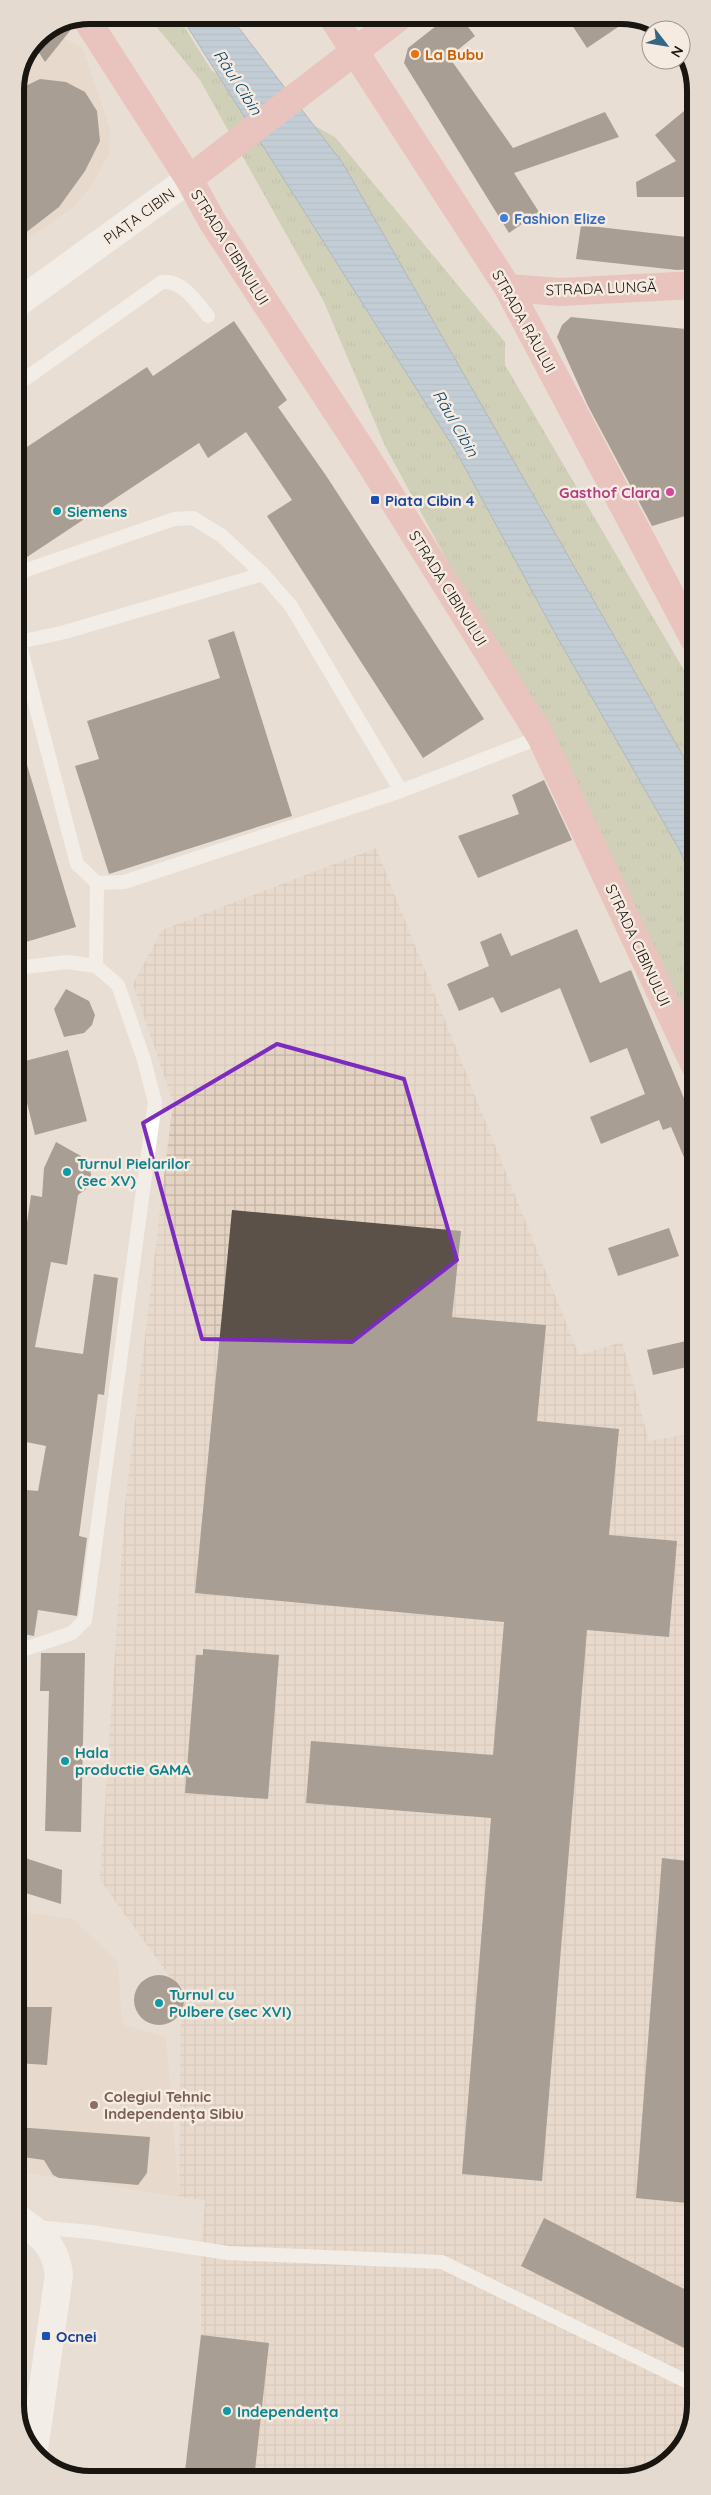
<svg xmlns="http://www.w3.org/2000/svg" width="711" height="2495" font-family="Quicksand,sans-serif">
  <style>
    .built { fill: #e4d3c2 }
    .industrial { fill: url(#industrial-grid) }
    .grass { fill: url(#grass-tufts) }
    .water { fill: url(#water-rules); stroke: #6e879c }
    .building { fill: #5b5148 }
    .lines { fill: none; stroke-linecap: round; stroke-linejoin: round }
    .lane { stroke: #fff; stroke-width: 14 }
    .secondary { stroke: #fff; stroke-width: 28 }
    .primary { stroke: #e8a3a3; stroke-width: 28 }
    .marked { fill: none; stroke: #7b2cbf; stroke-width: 4; stroke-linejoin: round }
    .food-dot { fill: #e8710a; stroke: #f6ebe0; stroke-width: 2 }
    .shop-dot { fill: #3f7fe0; stroke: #f6ebe0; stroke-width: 2 }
    .hotel-dot { fill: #d1479c; stroke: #f6ebe0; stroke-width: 2 }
    .transit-dot { fill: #1a4fb4; stroke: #f6ebe0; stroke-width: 2 }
    .culture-dot { fill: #0f9aa8; stroke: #f6ebe0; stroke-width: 2 }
    .education-dot { fill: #8d6e63; stroke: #f6ebe0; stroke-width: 2 }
    .labels { text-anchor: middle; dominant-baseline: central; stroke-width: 5; stroke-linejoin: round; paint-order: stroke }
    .food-label { font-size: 15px; font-weight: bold; fill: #c56008; stroke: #f6ebe0; text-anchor: start }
    .street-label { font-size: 15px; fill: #191511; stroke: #f6ebe0 }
    .shop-label { font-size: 15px; font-weight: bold; fill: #366cbe; stroke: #f6ebe0; text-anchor: start }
    .hotel-label { font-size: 15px; font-weight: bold; fill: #b23c85; stroke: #f6ebe0; text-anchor: end }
    .transit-label { font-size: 15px; font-weight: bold; fill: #164399; stroke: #f6ebe0; text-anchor: start }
    .culture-label { font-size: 15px; font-weight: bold; fill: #0d838f; stroke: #f6ebe0; text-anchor: start }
    .education-label { font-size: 15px; font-weight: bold; fill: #785e54; stroke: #f6ebe0; text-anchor: start }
    .water-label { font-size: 16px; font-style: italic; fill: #07456e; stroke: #f6ebe0 }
    .rim { fill: none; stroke: #191511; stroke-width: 6 }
  </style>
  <defs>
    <pattern id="industrial-grid" width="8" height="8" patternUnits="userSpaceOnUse" patternTransform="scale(1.25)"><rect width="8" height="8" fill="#e4d3c2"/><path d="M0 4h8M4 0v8" fill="none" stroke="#c3b4a6"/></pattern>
    <pattern id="grass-tufts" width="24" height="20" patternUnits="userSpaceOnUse" patternTransform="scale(1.25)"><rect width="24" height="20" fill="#b1bd97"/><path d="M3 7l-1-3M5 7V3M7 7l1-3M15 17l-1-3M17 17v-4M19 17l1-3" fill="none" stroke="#98a281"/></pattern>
    <pattern id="water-rules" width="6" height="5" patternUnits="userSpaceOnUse" patternTransform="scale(1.25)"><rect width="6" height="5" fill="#93b8d8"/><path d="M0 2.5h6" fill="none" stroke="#7e9db8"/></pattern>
  </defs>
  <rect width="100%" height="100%" fill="#e9ded3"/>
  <g class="built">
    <polygon points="56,29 61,37 83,49 110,129 109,153 93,183 75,206 15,248 15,90 37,37"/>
    <polygon points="16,1911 73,1919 118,1962 122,2024 166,2038 179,2197 16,2171"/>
  </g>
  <polygon class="industrial" points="376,848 579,1355 622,1342 649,1441 695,1433 696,2405 680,2451 636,2478 184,2480 201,2335 201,2250 205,2200 179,2197 181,2013 184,1992 181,1986 170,1977 100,1880 125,1504 173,1102 133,984 162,930"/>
  <polygon class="grass" points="147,15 177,15 212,71 335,137 505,342 505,365 695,689 695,1066 544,739 385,446 324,302 200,80"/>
  <polygon class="water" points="180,15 229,15 342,162 695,777 695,886 679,849 556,635 457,453"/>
  <g class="building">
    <polygon points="450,15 459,15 475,36 449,57 513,148 605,112 619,137 514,173 539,212 509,233 404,63 408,48"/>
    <polygon points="566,16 631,16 633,17 587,48"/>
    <polygon points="71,23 73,27 45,62 34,45 37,37"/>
    <polygon points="40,79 66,82 85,92 97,111 100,141 85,171 59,207 15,241 15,91"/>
    <polygon points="695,102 695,197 637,197 636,182 676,161 655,135"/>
    <polygon points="581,225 695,238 695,269 677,270 576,259"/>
    <polygon points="571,317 695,330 695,513 652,526 588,406 557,337 562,325"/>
    <polygon points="234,321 287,400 278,407 327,477 484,719 423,758 267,516 292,500 246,432 208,458 199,443 15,565 15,455 147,367 153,376"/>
    <polygon points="234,631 292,816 109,874 75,766 99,759 87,721 220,678 208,640"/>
    <polygon points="21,745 76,927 16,945 15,746"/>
    <polygon points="544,780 572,840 478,878 458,836 519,814 512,795"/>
    <polygon points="577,929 600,983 631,970 695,1125 695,1183 671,1127 663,1130 659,1120 601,1144 590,1117 645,1094 627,1048 590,1063 560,988 501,1013 493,997 459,1011 447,984 489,966 480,942 501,933 511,956"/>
    <polygon points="66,989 89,1001 95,1015 92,1025 84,1033 64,1037 54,1009"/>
    <polygon points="68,1050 87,1121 35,1135 17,1063"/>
    <polygon points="56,1142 81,1156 90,1168 91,1175 86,1189 78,1195 67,1265 51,1262 35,1347 83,1354 94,1274 118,1278 104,1395 98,1394 79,1536 87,1538 77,1616 38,1610 34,1636 16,1633 16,1489 38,1491 46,1446 16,1440 16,1298 31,1195 42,1197 44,1168"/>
    <polygon points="232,1210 461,1231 452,1317 546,1325 537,1421 619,1429 609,1535 677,1541 669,1637 587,1630 542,2181 462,2174 491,1818 306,1803 311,1741 493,1755 504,1622 195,1593"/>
    <polygon points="669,1228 679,1256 618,1276 608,1248"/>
    <polygon points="695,1339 695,1365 653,1375 647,1350"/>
    <polygon points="203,1649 279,1655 268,1799 185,1793 196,1655 203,1655"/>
    <polygon points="41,1653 85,1653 81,1832 45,1831 49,1691 40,1691"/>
    <polygon points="16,1855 62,1870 61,1904 16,1890"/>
    <polygon points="662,1858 696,1862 696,2204 636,2198"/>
    <circle cx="159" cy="2000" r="25"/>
    <polygon points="20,2007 52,2007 47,2065 16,2063 16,2018 19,2018"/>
    <polygon points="16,2127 150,2137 147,2173 138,2185 59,2178 53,2175 44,2160 16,2156"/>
    <polygon points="544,2218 696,2295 696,2354 521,2266"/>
    <polygon points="201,2335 269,2343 254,2479 184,2480"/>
  </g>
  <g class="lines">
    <g class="lane">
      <path d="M15,386L162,282C183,280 195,301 208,316"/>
      <polyline points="15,574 174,519 193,518 222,536 263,574"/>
      <polyline points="401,791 291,606 263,574 65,632 19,642 77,864 97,883 124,882 401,791 541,737"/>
      <polyline points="96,966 97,883"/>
      <polyline points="16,968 67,962 96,966 118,985 144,1060 155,1102 85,1620 72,1633 16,1652"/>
      <polyline points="34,2227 91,2232 228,2253 442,2262 696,2386"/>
    </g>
    <g class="secondary">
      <polyline points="15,305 189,179"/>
      <path d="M16,2217C39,2233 56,2245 59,2275L34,2450"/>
    </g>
    <g class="primary">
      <polyline points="331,15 508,288 695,641"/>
      <polyline points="85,17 189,179 212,221 365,455 541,737 695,1066"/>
      <polyline points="189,179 402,15"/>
      <polyline points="508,288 560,292 695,285"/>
    </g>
  </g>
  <path d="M0 0H711V2495H0ZM277,1044L404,1079L457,1260L352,1342L202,1339L143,1123Z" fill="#e9ded3" fill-opacity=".55" fill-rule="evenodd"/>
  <path class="marked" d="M277,1044L404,1079L457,1260L352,1342L202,1339L143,1123Z"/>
  <circle class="food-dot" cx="415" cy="54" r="5"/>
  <circle class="shop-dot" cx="504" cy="218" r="5"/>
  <circle class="hotel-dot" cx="670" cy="492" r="5"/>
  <g class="transit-dot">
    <rect x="370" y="495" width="10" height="10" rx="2.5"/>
    <rect x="41" y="2331" width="10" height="10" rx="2.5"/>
  </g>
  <g class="culture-dot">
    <circle cx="57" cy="511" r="5"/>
    <circle cx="67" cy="1172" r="5"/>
    <circle cx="65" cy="1761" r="5"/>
    <circle cx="159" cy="2003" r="5"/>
    <circle cx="227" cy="2411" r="5"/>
  </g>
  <circle class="education-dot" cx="94" cy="2105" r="5"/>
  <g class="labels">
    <g class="food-label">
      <text x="425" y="54">La Bubu</text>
    </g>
    <g class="street-label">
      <text transform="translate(139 216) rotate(-36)">PIAȚA CIBIN</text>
      <text transform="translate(230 247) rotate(58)">STRADA CIBINULUI</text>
      <text transform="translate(601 288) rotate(-2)">STRADA LUNGĂ</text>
      <text transform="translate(524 321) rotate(61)">STRADA RÂULUI</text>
      <text transform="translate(448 588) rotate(58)">STRADA CIBINULUI</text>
      <text transform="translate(638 945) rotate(65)">STRADA CIBINULUI</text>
    </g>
    <g class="shop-label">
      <text x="514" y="218">Fashion Elize</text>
    </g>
    <g class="hotel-label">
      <text x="660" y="492">Gasthof Clara</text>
    </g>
    <g class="transit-label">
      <text x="385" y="500">Piata Cibin 4</text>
      <text x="56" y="2336">Ocnei</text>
    </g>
    <g class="culture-label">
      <text x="67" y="511">Siemens</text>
      <text x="77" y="1163">Turnul Pielarilor<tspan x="77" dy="17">(sec XV)</tspan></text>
      <text x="75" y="1752">Hala<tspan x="75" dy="17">productie GAMA</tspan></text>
      <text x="169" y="1994">Turnul cu<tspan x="169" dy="17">Pulbere (sec XVI)</tspan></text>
      <text x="237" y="2411">Independența</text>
    </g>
    <g class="education-label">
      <text x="104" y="2096">Colegiul Tehnic<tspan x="104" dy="17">Independența Sibiu</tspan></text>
    </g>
    <g class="water-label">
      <text transform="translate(238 82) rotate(57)">Râul Cibin</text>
      <text transform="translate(456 423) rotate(60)">Râul Cibin</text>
    </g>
  </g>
  <path d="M0 0H711V2495H0ZM90 24H621A66 66 0 0 1 687 90V2405A66 66 0 0 1 621 2471H90A66 66 0 0 1 24 2405V90A66 66 0 0 1 90 24Z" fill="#e4dacf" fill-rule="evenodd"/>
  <path class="rim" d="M90 24H621A66 66 0 0 1 687 90V2405A66 66 0 0 1 621 2471H90A66 66 0 0 1 24 2405V90A66 66 0 0 1 90 24Z"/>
  <g transform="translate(666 45) rotate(121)"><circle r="24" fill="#f6ebe0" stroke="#9e958d"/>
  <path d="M0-4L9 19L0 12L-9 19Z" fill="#356785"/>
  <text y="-8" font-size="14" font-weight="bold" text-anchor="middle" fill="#191511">N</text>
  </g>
</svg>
